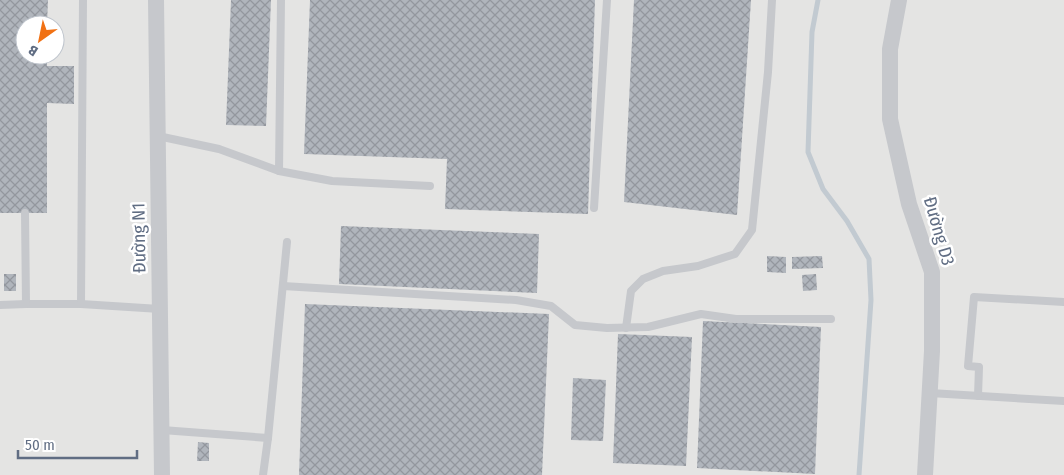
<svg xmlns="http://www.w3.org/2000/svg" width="1064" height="475" font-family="'Fira Sans Condensed',sans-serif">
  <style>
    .built { fill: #e4e4e3; fill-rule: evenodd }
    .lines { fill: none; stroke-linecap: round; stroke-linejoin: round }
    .stream { stroke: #c2cad1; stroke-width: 5 }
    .building { fill: url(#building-cross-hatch) }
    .service { stroke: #c6c8cc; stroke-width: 8 }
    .minor { stroke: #c6c8cc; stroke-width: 16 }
    .labels { text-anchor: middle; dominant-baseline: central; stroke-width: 5; stroke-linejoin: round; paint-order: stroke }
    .street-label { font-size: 18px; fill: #606d83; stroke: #fff }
  </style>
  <defs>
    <pattern id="building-cross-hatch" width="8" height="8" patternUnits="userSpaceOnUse" patternTransform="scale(1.25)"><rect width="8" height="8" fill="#b0b5bc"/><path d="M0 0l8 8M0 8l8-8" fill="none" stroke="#93979e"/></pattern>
  </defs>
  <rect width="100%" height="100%" fill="#f3f4ef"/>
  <path class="built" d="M0,0H1064V475H0ZM25,25H55V55H25Z"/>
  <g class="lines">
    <polyline class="stream" points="818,0 812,32 808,152 823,189 847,221 869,259 871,300 859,475"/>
  </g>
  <g class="building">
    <polygon points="0,0 48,0 47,25 25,25 25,55 47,55 47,66 74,66 74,104 47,103 47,213 0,213"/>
    <polygon points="231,0 271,0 266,126 226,125"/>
    <polygon points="310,0 595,0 588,214 445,209 447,159 304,154"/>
    <polygon points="634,0 751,0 737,215 624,202"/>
    <polygon points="341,226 539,234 537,293 339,284"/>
    <polygon points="767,256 786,257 786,273 767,272"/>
    <polygon points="822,256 823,268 792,269 792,257"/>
    <rect x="4" y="274" width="12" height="17"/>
    <polygon points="816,274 817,290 803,291 802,275"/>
    <polygon points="305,304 549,314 542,475 299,475"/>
    <polygon points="703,321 821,327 815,474 697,468"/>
    <polygon points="618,334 692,337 686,466 613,463"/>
    <polygon points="573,378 606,380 603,441 571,440"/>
    <polygon points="198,442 209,443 209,461 197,461"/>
  </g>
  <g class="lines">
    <g class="service">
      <polyline points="281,0 279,171 332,181 430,186"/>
      <polyline points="158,136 219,149 279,171"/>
      <polyline points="594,208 607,0"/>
      <polyline points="25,213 26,304 81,304 160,309"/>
      <polyline points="283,286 516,300 551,306 575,325 607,328 648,327 701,314 736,319 831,319"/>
      <polyline points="81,304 83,0"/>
      <polyline points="0,305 26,304"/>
      <polyline points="626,328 631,291 643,279 663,271 698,266 735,254 752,230 768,72 772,0"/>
      <polyline points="930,393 1064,401"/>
      <polyline points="978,396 979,367 968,366 974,297 1064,302"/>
      <polyline points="162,430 268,438 287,242"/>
      <polyline points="263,475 268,438"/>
    </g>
    <g class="minor">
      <polyline points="156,0 162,475"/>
      <polyline points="899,0 890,49 890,119 909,204 932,272 932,351 925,475"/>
    </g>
  </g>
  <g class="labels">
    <g class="street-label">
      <text transform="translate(939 231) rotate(74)">Đường D3</text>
      <text transform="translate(139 238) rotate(-91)">Đường N1</text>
    </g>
  </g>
  <g transform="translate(40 40) rotate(213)"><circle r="24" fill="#ffffff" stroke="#bfc5cd"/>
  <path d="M0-4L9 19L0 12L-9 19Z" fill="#f17113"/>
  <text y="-8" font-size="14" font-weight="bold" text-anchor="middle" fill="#606d83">B</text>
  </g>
  <path d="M18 450v8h119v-8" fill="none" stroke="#606d83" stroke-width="2.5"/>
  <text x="25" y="450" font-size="15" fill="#606d83" stroke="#ffffff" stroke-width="4" paint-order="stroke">50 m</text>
</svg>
